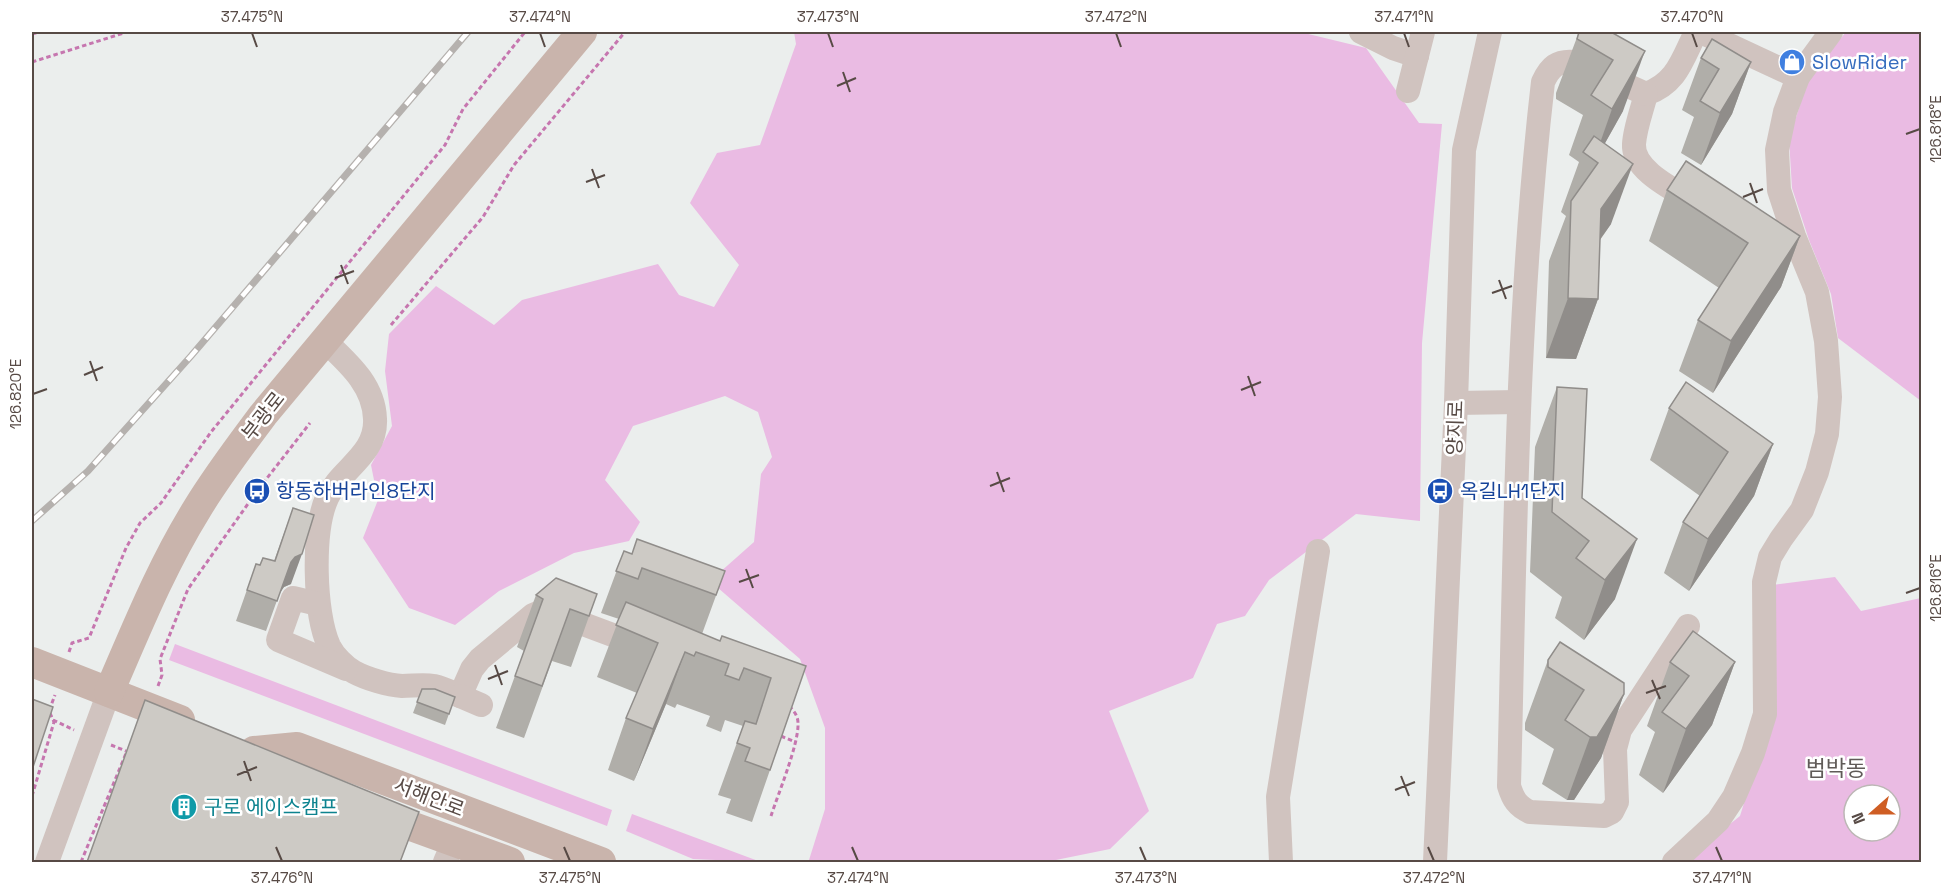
<svg xmlns="http://www.w3.org/2000/svg" width="1953" height="894" font-family="'Space Grotesk','Noto Sans KR',sans-serif">
  <style>
    .green { fill: #eabbe3; fill-rule: evenodd }
    .lines { fill: none; stroke-linecap: round; stroke-linejoin: round }
    .path { stroke: #c676af; stroke-width: 3; stroke-dasharray: 4.5 3; stroke-linecap: butt }
    .minor { stroke: #d0c3bf; stroke-width: 24 }
    .major { stroke: #c9b4ac; stroke-width: 30 }
    .rail-casing { stroke: #b5b1ae; stroke-width: 7 }
    .rail { stroke: #fff; stroke-width: 4.5; stroke-dasharray: 14; stroke-linecap: butt }
    .wall { fill: #b0aea9 }
    .shaded-wall { fill: #908d8a }
    .building { fill: #cdcac5; stroke: #908d8a; stroke-width: 1.5 }
    .ticks { fill: none; stroke: #574a45; stroke-width: 2 }
    .labels { text-anchor: middle; dominant-baseline: central; stroke-width: 5; stroke-linejoin: round; paint-order: stroke }
    .shop-label { font-size: 20px; fill: #366cbe; stroke: #fff; text-anchor: start }
    .street-label { font-size: 20px; fill: #574a45; stroke: #fff }
    .transit-label { font-size: 20px; fill: #164399; stroke: #fff; text-anchor: start }
    .culture-label { font-size: 20px; fill: #0d838f; stroke: #fff; text-anchor: start }
    .quarter-label { font-size: 22px; fill: #605b58; stroke: #fff }
    .neatline { fill: none; stroke: #574a45; stroke-width: 2 }
    .ticks-label { font-size: 15px; text-anchor: middle; fill: #574a45 }
  </style>
  <rect width="100%" height="100%" fill="#ebeeed"/>
  <g class="green">
    <polygon points="794,32 1300,32 1366,48 1419,123 1442,124 1422,343 1420,521 1356,514 1269,580 1245,616 1217,624 1193,678 1109,711 1149,811 1110,849 1046,862 833,862 809,860 825,809 825,728 800,659 710,581 754,542 761,474 772,457 758,412 725,396 633,426 605,480 640,522 629,541 574,553 499,591 455,625 409,608 363,538 378,500 371,465 392,426 385,371 389,334 436,286 494,325 522,300 658,264 679,295 714,307 739,265 690,203 717,153 760,145 796,44"/>
    <polygon points="1846,32 1921,32 1921,401 1838,338 1831,294 1809,240 1792,188 1789,139 1809,77"/>
    <path d="M1835,577L1861,611L1921,598V862H1689L1704,845L1740,816L1771,716L1772,585ZM1854,795H1890V831H1854Z"/>
    <polygon points="175,644 612,810 607,826 169,660"/>
    <polygon points="632,814 761,862 693,859 626,831"/>
  </g>
  <g class="lines">
    <g class="path">
      <polyline points="32,34 40,32"/>
      <polyline points="32,62 127,32"/>
      <polyline points="391,325 483,217 514,165 625,32"/>
      <polyline points="69,652 72,643 89,638 126,548 140,523 161,503 211,432 445,145 463,109 525,32"/>
      <polyline points="158,686 162,675 160,659 188,589 257,491 310,423"/>
      <polyline points="53,720 74,730"/>
      <polyline points="781,736 795,742"/>
      <polyline points="111,745 126,751"/>
      <polyline points="32,796 54,722 49,711 55,695"/>
      <path d="M771,816C778,794 799,744 798,723C798,716 794,711 789,706"/>
      <polyline points="81,862 127,751"/>
    </g>
    <g class="minor">
      <polyline points="1361,32 1393,48 1417,56"/>
      <path d="M1696,32C1682,60 1677,83 1646,94C1642,110 1635,128 1634,144C1632,171 1677,191 1696,203"/>
      <polyline points="1701,32 1798,77"/>
      <polyline points="1408,91 1423,32"/>
      <path d="M1646,94L1575,62C1557,60 1550,67 1543,82C1516,316 1515,551 1509,786C1513,799 1517,806 1530,812L1604,816L1612,812L1617,802L1615,749L1620,730L1688,626"/>
      <path d="M325,341C348,363 374,385 375,419C377,455 340,469 327,498C312,531 314,613 329,646C334,656 345,667 354,672C367,679 388,685 402,686C413,686 423,684 434,686C443,688 451,692 460,696L472,669L480,659L533,615L540,612H551L642,646"/>
      <polyline points="1456,403 1519,402"/>
      <polyline points="318,604 293,598 278,640 346,669"/>
      <polyline points="460,696 481,705"/>
      <polyline points="47,862 109,692"/>
      <polyline points="445,862 454,841"/>
      <polyline points="1281,862 1278,797 1318,551"/>
      <polyline points="1435,862 1456,403 1464,150 1490,32"/>
      <polyline points="1674,862 1718,821 1734,797 1753,753 1765,714 1764,582 1770,557 1781,539 1802,510 1817,472 1827,434 1830,397 1826,341 1817,292 1794,236 1779,190 1777,150 1785,112 1798,77 1831,32"/>
    </g>
    <g class="major">
      <polyline points="32,662 180,720"/>
      <path d="M109,692C136,630 161,567 197,509C217,476 240,446 263,415L582,32"/>
      <polyline points="254,751 297,747 601,862"/>
      <polyline points="375,813 510,862"/>
    </g>
    <defs>
      <polyline id="rail" points="32,521 88,471 191,356 468,32"/>
    </defs>
    <use href="#rail" class="rail-casing"/>
    <use href="#rail" class="rail"/>
  </g>
  <g class="wall">
    <polygon points="1579,32 1611,32 1623,111 1605,143 1611,224 1600,240 1598,299 1576,359 1546,358 1549,261 1566,216 1561,212 1579,162 1569,155 1583,115 1556,99 1556,93"/>
    <polygon points="1701,58 1751,62 1732,114 1701,165 1681,153 1694,117 1682,110"/>
    <polygon points="1667,190 1800,236 1781,287 1713,393 1679,371 1698,320 1719,288 1649,241"/>
    <polygon points="1557,387 1582,498 1615,599 1584,640 1555,618 1562,597 1530,572 1535,447"/>
    <polygon points="1669,408 1773,444 1754,496 1689,591 1664,573 1683,522 1700,496 1650,460"/>
    <polygon points="293,508 291,584 284,587 280,592 266,631 236,621 256,564 260,565 274,561"/>
    <polygon points="624,551 632,554 725,571 702,634 720,641 806,666 752,822 726,813 731,799 718,795 743,726 725,720 721,732 706,726 710,716 677,704 675,708 666,704 634,781 608,770 626,718 637,693 597,677 619,619 601,613"/>
    <polygon points="597,594 571,667 552,661 524,738 496,728 524,651 517,647 536,595"/>
    <polygon points="1548,660 1624,694 1601,758 1574,800 1567,800 1542,784 1554,749 1525,730 1525,723"/>
    <polygon points="1670,662 1735,662 1712,725 1663,793 1639,775 1655,732 1647,726"/>
    <polygon points="422,689 455,697 445,725 413,713"/>
  </g>
  <g class="shaded-wall">
    <polygon points="1645,51 1623,111 1595,161 1594,160 1612,109"/>
    <polygon points="1751,62 1732,114 1701,165 1720,113"/>
    <polygon points="1633,164 1611,224 1579,269 1601,209"/>
    <polygon points="1800,236 1781,287 1713,393 1731,341"/>
    <polygon points="1568,298 1598,299 1576,359 1546,358"/>
    <polygon points="1773,444 1754,496 1689,591 1708,539"/>
    <polygon points="1637,539 1615,599 1584,640 1605,580"/>
    <polygon points="302,554 291,584 284,587 280,593 291,562 295,557"/>
    <polygon points="685,652 666,704 634,781 653,729"/>
    <polygon points="1735,662 1712,725 1663,793 1686,729"/>
    <polygon points="1624,694 1601,758 1574,800 1567,800 1590,737"/>
  </g>
  <g class="building">
    <polygon points="1579,32 1611,32 1645,51 1612,109 1591,95 1613,60 1577,39"/>
    <polygon points="1712,39 1751,62 1720,113 1700,101 1719,69 1701,58"/>
    <polygon points="1594,136 1633,164 1601,209 1598,299 1568,298 1571,201 1598,163 1583,152"/>
    <polygon points="1686,161 1800,236 1731,341 1698,320 1748,243 1667,190"/>
    <polygon points="1686,382 1773,444 1708,539 1683,522 1728,452 1669,408"/>
    <polygon points="1557,387 1587,389 1582,498 1637,539 1605,580 1576,558 1589,541 1552,512"/>
    <polygon points="293,508 314,515 302,554 295,557 291,562 277,601 247,590 256,564 260,565 263,558 275,561"/>
    <polygon points="637,539 725,571 716,595 642,568 638,579 616,571 624,551 632,554"/>
    <polygon points="556,578 597,594 589,616 570,609 542,686 515,676 543,599 536,595"/>
    <polygon points="626,602 720,641 722,636 806,666 770,770 745,761 750,748 737,743 745,721 756,724 771,678 744,668 739,680 725,675 729,664 696,652 694,656 685,652 653,729 626,718 658,643 616,625"/>
    <polygon points="1693,631 1735,662 1686,729 1662,712 1689,676 1670,662"/>
    <polygon points="1560,642 1624,683 1624,694 1597,737 1590,737 1565,720 1584,690 1548,667 1548,660"/>
    <polygon points="422,689 435,689 455,697 449,714 417,702"/>
    <polygon points="32,699 53,707 32,770"/>
    <polygon points="145,700 419,812 400,862 87,862"/>
  </g>
  <path class="ticks" d="M252,33L257,47M540,33L545,47M828,33L833,47M1116,33L1121,47M1404,33L1409,47M1692,33L1697,47M843,72L850,92M837,86L856,78M1906,134L1920,129M592,169L599,188M586,182L605,175M1750,183L1757,203M1743,197L1763,189M341,265L348,284M335,278L354,271M1499,280L1506,299M1492,293L1512,286M90,361L97,381M84,375L103,367M1248,376L1255,396M1241,390L1261,382M33,394L47,389M997,472L1004,492M990,486L1010,478M746,569L753,588M739,582L759,575M1906,593L1920,588M495,665L502,685M488,679L508,671M1652,680L1660,699M1646,693L1666,686M244,761L251,781M237,775L257,767M1401,776L1409,796M1395,790L1415,782M276,847L282,861M564,847L570,861M852,847L858,861M1140,847L1146,861M1428,847L1434,861M1716,847L1722,861"/>
  <defs>
    <symbol id="shop-disc" viewBox="-11 -11 22 22"><circle r="9.5" fill="#3f7fe0" stroke="#fff"/><path d="M-5-2.5h2.3a2.7 3.5 0 0 1 5.4 0H5L5.5 6h-11ZM-1.5-2.5h3a1.5 2.3 0 0 0-3 0Z" fill="#fff"/></symbol>
    <symbol id="bus-disc" viewBox="-11 -11 22 22"><circle r="9.5" fill="#1a4fb4" stroke="#fff"/><path d="M-5-6H5V4H4V6H2V4H-2V6H-4V4H-5ZM-3.5-4V0h7V-4ZM-3.5 1.2v1.5H-2V1.2ZM2 1.2v1.5H3.5V1.2Z" fill="#fff"/></symbol>
    <symbol id="building-disc" viewBox="-11 -11 22 22"><circle r="9.5" fill="#0f9aa8" stroke="#fff"/><path d="M-4-6H4V6H1V3H-1V6H-4ZM-2.5-4.3h1.7v1.8h-1.7ZM.8-4.3h1.7v1.8H.8ZM-2.5-1h1.7V.8h-1.7ZM.8-1h1.7V.8H.8Z" fill="#fff"/></symbol>
  </defs>
  <g fill-rule="evenodd">
    <use href="#shop-disc" x="1777" y="47" width="30" height="30"/>
    <use href="#bus-disc" x="242" y="476" width="30" height="30"/>
    <use href="#bus-disc" x="1425" y="476" width="30" height="30"/>
    <use href="#building-disc" x="169" y="792" width="30" height="30"/>
  </g>
  <g class="labels">
    <g class="shop-label">
      <text x="1812" y="62">SlowRider</text>
    </g>
    <g class="street-label">
      <text transform="translate(263 416) rotate(-52)">부광로</text>
      <text transform="translate(1455 428) rotate(-88)">양지로</text>
      <text transform="translate(429 797) rotate(21)">서해안로</text>
    </g>
    <g class="transit-label">
      <text x="276" y="491">항동하버라인8단지</text>
      <text x="1460" y="491">옥길LH1단지</text>
    </g>
    <g class="culture-label">
      <text x="204" y="807">구로 에이스캠프</text>
    </g>
    <g class="quarter-label">
      <text x="1836" y="768">범박동</text>
    </g>
  </g>
  <rect width="1953" height="894" fill="none" stroke="#ffffff" stroke-width="66"/>
  <g transform="translate(1872 813) rotate(249)"><circle r="28" fill="#ffffff" stroke="#bcb7b5" stroke-width="1.5"/>
  <path d="M0-4.5L10 22L0 15L-10 22Z" fill="#cf5e24"/>
  <text y="-9" font-size="16" font-weight="bold" text-anchor="middle" fill="#574a45">N</text>
  </g>
  <rect x="33" y="33" width="1887" height="828" class="neatline"/>
  <g class="ticks-label">
    <text x="252" y="22">37.475°N</text>
    <text x="540" y="22">37.474°N</text>
    <text x="828" y="22">37.473°N</text>
    <text x="1116" y="22">37.472°N</text>
    <text x="1404" y="22">37.471°N</text>
    <text x="1692" y="22">37.470°N</text>
    <text transform="translate(1936 129) rotate(-90)" y="5">126.818°E</text>
    <text transform="translate(16 394) rotate(-90)" y="5">126.820°E</text>
    <text transform="translate(1936 588) rotate(-90)" y="5">126.816°E</text>
    <text x="282" y="883">37.476°N</text>
    <text x="570" y="883">37.475°N</text>
    <text x="858" y="883">37.474°N</text>
    <text x="1146" y="883">37.473°N</text>
    <text x="1434" y="883">37.472°N</text>
    <text x="1722" y="883">37.471°N</text>
  </g>
</svg>
